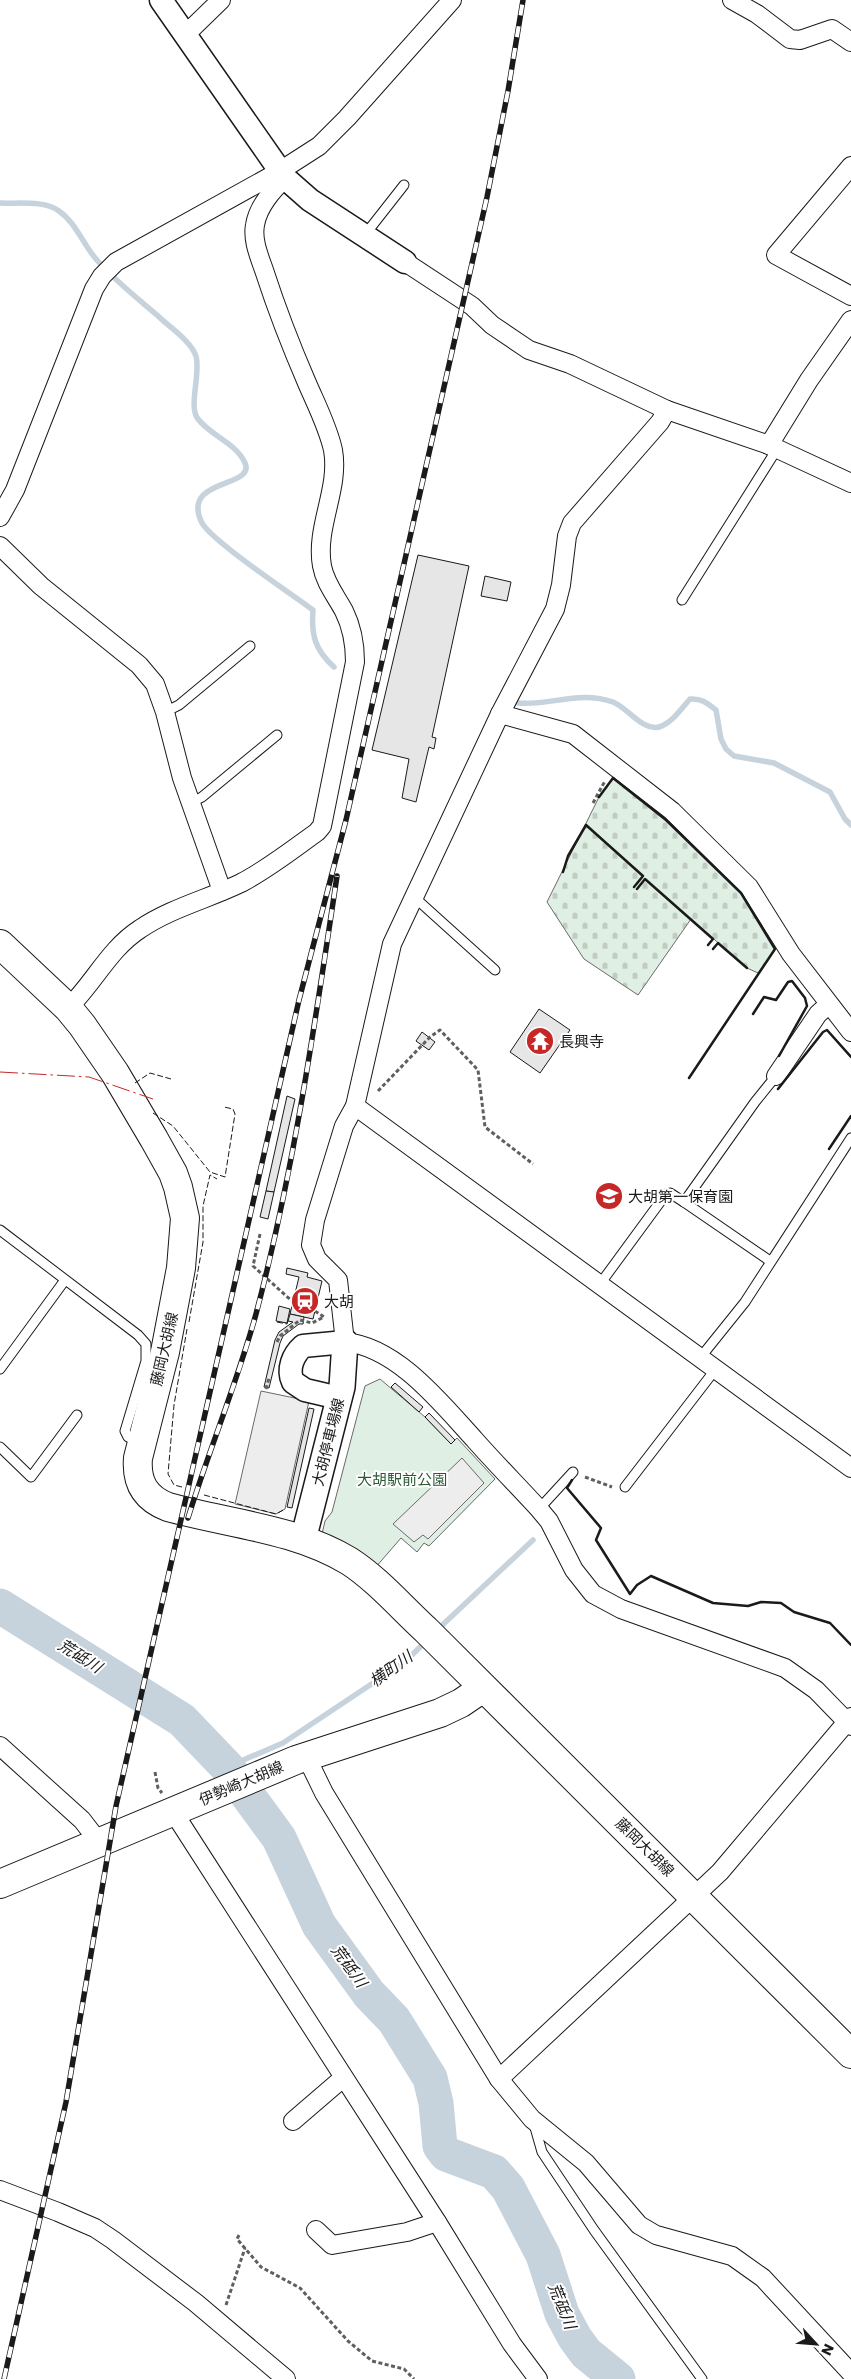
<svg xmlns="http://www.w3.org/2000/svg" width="851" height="2379" font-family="Poppins,'Noto Sans JP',sans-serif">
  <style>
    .cemetery { fill: url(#cemetery-stones); stroke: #6a6a6a }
    .park { fill: #e0efe3; stroke: #6a6a6a }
    .parking { fill: #ededed; stroke: #6a6a6a }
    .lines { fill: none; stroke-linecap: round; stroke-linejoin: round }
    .stream { stroke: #c6d2dc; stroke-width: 5.5 }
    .river { stroke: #c6d2dc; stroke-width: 35 }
    .building { fill: #e6e6e6; stroke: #1a1a1a }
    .service-casing { stroke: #1a1a1a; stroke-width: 11 }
    .minor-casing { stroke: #1a1a1a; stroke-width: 20 }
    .tertiary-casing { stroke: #1a1a1a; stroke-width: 25 }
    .secondary-casing { stroke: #1a1a1a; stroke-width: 28 }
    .primary-casing { stroke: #1a1a1a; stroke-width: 30 }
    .path { stroke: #5f5f5f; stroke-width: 3; stroke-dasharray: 4 2.5; stroke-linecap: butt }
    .service { stroke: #fff; stroke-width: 9 }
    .minor { stroke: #fff; stroke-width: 18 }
    .tertiary { stroke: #fff; stroke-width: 22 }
    .secondary { stroke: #fff; stroke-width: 25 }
    .primary { stroke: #fff; stroke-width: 28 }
    .rail-casing { stroke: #1a1a1a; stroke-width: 5.5 }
    .rail { stroke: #fff; stroke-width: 4; stroke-dasharray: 11; stroke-linecap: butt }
    .fence { stroke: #1a1a1a; stroke-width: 1; stroke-dasharray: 6 2.5; stroke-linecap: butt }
    .wall { stroke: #1a1a1a; stroke-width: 2.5 }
    .power { stroke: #c62828; stroke-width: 1; stroke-dasharray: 18 4 2.5 4; stroke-linecap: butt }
    .labels { text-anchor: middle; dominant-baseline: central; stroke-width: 4; stroke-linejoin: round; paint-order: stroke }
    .poi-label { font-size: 15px; fill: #1a1a1a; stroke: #fff; text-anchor: start }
    .street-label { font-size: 15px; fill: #1a1a1a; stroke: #fff }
    .park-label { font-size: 15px; fill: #2b5a34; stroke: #fff }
    .water-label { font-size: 16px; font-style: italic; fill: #1a1a1a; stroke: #fff }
  </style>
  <defs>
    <pattern id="cemetery-stones" width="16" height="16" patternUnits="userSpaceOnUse" patternTransform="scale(1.25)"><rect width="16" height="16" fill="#e0efe3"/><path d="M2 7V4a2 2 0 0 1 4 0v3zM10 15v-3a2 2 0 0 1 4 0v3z" fill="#c0ccc2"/></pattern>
  </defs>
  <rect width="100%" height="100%" fill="#fff"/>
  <polygon class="cemetery" points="613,778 666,820 741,893 775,949 758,973 747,968 691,919 638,995 584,959 547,902 599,797"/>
  <polygon class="park" points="380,1379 425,1417 451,1444 457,1438 495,1479 429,1546 424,1543 417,1552 401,1538 375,1568 322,1534 325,1521 332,1512 365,1386"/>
  <g class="parking">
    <polygon points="261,1391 309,1401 285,1509 276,1514 235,1504"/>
    <polygon points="462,1458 484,1483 428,1539 423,1535 414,1542 393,1524"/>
  </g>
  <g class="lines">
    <g class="stream">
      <path d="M0,203C17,204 45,200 59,211C76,223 83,244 96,259C114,280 136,297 157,315C169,327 190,340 196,356C201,373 188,407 198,419C211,436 236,443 245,463C256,488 182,478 201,521C208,539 292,594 313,610C311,635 315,650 334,667"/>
      <path d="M518,703C551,706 579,690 613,702C628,708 642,731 659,727C672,723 681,709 690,699C701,698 707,703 716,710L721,739L726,749L734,756L774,763L830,792L845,819L851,825"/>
      <polyline points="436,1631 533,1540"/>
      <polyline points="227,1767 283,1743 406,1661 426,1641"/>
    </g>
    <polyline class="river" points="0,1606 182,1720 227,1767 279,1838 319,1925 369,1994 394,2020 430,2078 436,2103 440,2146 446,2154 494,2172 508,2188 543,2255 562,2314 575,2338 586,2353 618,2379"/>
  </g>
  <g class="building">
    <polygon points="418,555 469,566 432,737 436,738 434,749 429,747 416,802 402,798 409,759 372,750"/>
    <polygon points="485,576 511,582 507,601 481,596"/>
    <polygon points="539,1009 570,1030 540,1073 510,1052"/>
    <polygon points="422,1032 435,1042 429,1050 416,1041"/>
    <polygon points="287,1096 295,1099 274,1192 266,1191"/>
    <polygon points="266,1191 274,1192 268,1219 260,1217"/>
    <polygon points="287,1268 308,1273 307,1277 322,1281 313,1319 290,1314 299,1277 286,1274"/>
    <polygon points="279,1306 290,1309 287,1323 276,1321"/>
    <polygon points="290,1314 304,1317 303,1324 299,1324 283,1336 280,1343 269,1388 264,1387 275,1340 279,1332 293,1322 288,1321"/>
    <polygon points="395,1383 423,1407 419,1412 391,1387"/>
    <polygon points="309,1408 314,1409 292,1508 287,1507"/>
    <polygon points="429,1413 455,1440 451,1444 425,1417"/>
  </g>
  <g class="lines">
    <defs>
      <g id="service">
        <polyline points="364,236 404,185"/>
        <polyline points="682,600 777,449"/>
        <polyline points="165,712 179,705 250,646"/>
        <polyline points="190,803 202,797 277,735"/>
        <polyline points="413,896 495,970"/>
        <polyline points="684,1202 755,1102 776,1076"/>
        <polyline points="0,1230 138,1335 146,1344 146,1361 125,1431 128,1437 139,1442"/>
        <polyline points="600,1284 666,1194 670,1193 684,1202 770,1261"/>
        <polyline points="700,1358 745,1302 851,1138"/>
        <polyline points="0,1369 65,1280"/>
        <polyline points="0,1447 31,1477 77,1415"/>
        <polyline points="625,1487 715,1370"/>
        <polyline points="539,1509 573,1472"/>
        <polyline points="534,2124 542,2152 594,2230 702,2379"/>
      </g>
      <g id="minor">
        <polyline points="732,0 757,14 790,39 800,40 832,29 851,42"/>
        <polyline points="185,35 221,0"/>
        <polyline points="851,166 776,255 851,296"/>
        <polyline points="405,262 472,306 492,325 529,350 570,364 667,410 769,445 851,483"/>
        <path d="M667,410L660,422L572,523L567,536L561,585L555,609L500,714L392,944L355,1106L344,1126L315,1220L311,1245L317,1259L338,1280L345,1342C397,1347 441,1403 474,1439C495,1463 518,1486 539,1509L549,1521L574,1570L593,1594L621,1609L785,1668L816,1690L851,1726"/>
        <polyline points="769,445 809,380 851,320"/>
        <polyline points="0,517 15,490 94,289 102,276 116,262 280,171 319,146 347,118 452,0"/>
        <polyline points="0,546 41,586 139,665 155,684 165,712 182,778 222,891"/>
        <polyline points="500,714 573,734 672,811 749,887 791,954 851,1032"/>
        <path d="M68,1008C94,983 109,949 140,929C171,908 208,899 241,883C268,869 292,850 317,832L322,826L355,662C355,644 352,627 344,611C336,596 325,583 322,566C315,527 340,489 333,450C328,427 316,404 307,383C291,346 277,310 265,273C260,258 252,241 255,225C258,206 273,190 285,178"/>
        <polyline points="776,1076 818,1014 828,1005"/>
        <polyline points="355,1106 851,1468"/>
        <polyline points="0,1746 82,1820 99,1842"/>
        <polyline points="306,1756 324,1793 499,2079 532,2119 586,2163 639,2225 656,2235 732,2256 763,2278 851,2373"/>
        <polyline points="174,1813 437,2222 512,2344 538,2379"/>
        <polyline points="499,2079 720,1872 851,1717"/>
        <polyline points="293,2121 343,2078"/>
        <polyline points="0,2190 58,2212 95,2228 113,2240 196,2303 286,2379"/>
        <polyline points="316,2230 332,2245 407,2232 437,2222"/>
      </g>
      <g id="tertiary">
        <polyline points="161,0 285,178 310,200 405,262"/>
        <path d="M339,1398L305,1390L293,1382C287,1369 293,1355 303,1346L345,1342"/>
      </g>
      <polyline id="secondary" points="303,1540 342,1387 345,1342"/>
      <g id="primary">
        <path d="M0,944L68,1008L82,1025L115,1073L154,1139L173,1173L178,1187L185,1218L181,1268L165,1352L138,1458C136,1482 145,1498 168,1507C229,1524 294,1528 349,1561C377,1579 401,1607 426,1630L851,2054"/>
        <polyline points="0,1884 296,1760 440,1713 461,1703 483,1688"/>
      </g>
    </defs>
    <use href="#service" class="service-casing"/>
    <use href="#minor" class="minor-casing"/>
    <use href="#tertiary" class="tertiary-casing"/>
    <use href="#secondary" class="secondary-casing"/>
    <use href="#primary" class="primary-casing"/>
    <g class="path">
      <polyline points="593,803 605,781"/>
      <polyline points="378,1091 430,1037 440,1030 478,1070 485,1127 533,1164"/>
      <polyline points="260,1234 253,1266 293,1302"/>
      <polyline points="315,1311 324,1317"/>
      <polyline points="277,1342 280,1336 300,1320 312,1323 324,1317"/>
      <polyline points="266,1389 269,1378"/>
      <polyline points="585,1477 612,1487"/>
      <polyline points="155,1772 158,1788 162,1793"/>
      <polyline points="239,2235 237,2239 261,2267 300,2288 348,2341 372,2361 404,2369 414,2379"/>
      <polyline points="226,2305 245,2248"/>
    </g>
    <use href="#service" class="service"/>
    <use href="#minor" class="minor"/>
    <use href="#tertiary" class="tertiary"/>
    <use href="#secondary" class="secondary"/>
    <use href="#primary" class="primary"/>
    <defs>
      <g id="rail">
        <path d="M188,1518C209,1450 237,1383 256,1314C294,1170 315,1023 337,876"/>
        <polyline points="4,2379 66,2102 116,1806 299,1000 346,820 487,197 508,91 523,0"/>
      </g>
    </defs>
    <use href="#rail" class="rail-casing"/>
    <use href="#rail" class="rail"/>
    <g class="fence">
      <polyline points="135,1083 150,1073 171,1079"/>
      <polyline points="153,1113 173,1126 210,1172 225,1177 235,1114 233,1109 224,1107"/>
      <polyline points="189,1322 203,1242 203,1206 210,1175 217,1179"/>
      <polyline points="277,1322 287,1324 288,1321"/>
      <polyline points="182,1487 174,1485 168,1474 174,1405 187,1329"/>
      <polyline points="204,1495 276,1514 285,1509"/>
    </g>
    <g class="wall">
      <polyline points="599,797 613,778 666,820 741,893 775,949 689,1078"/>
      <polyline points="563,872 568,856 586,825 643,876 634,887"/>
      <polyline points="637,889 645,879 713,939 708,945"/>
      <polyline points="713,949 718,943 747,968"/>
      <polyline points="753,1014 764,997 776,1000 788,982 792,981 805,998 807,1006 779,1056"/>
      <polyline points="778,1089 823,1032 827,1030 851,1057"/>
      <polyline points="829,1149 851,1116"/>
      <polyline points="572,1480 567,1488 601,1528 596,1540 630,1594 637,1585 651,1576 713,1603 748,1606 761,1602 781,1603 794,1612 830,1623 851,1645"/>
    </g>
    <polyline class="power" points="0,1072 89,1077 153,1099"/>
  </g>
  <defs>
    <symbol id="temple-disc" viewBox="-11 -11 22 22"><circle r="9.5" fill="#c62828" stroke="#fff"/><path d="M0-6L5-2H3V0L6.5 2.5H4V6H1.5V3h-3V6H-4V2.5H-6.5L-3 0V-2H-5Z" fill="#fff"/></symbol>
    <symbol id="school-disc" viewBox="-11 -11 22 22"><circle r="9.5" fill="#c62828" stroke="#fff"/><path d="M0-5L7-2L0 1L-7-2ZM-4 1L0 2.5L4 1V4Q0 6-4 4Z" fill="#fff"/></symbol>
    <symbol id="station-disc" viewBox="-11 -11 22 22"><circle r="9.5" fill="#c62828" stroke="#fff"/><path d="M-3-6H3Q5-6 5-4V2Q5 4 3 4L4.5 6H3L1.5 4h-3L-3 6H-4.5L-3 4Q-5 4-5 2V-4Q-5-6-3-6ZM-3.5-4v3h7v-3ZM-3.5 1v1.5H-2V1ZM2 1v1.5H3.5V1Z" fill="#fff"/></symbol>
  </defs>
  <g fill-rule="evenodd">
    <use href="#temple-disc" x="524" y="1025" width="32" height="32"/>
    <use href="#school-disc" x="593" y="1180" width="32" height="32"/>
    <use href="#station-disc" x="289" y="1285" width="32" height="32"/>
  </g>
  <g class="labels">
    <g class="poi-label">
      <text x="559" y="1041">長興寺</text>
      <text x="628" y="1196">大胡第一保育園</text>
      <text x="324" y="1301">大胡</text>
    </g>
    <g class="street-label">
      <text transform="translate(164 1349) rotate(-77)">藤岡大胡線</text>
      <text transform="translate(328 1442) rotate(-76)">大胡停車場線</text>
      <text transform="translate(241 1783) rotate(-23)">伊勢崎大胡線</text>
      <text transform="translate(645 1847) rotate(45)">藤岡大胡線</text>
    </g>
    <g class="park-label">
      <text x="402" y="1479">大胡駅前公園</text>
    </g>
    <g class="water-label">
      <text transform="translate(80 1656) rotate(32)">荒砥川</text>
      <text transform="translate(391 1669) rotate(-36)">横町川</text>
      <text transform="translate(349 1966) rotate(54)">荒砥川</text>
      <text transform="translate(562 2306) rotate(68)">荒砥川</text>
    </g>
  </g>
  <g transform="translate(816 2344) rotate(116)" stroke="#ffffff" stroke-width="4" paint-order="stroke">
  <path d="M0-4L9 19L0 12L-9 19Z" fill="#1a1a1a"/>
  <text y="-8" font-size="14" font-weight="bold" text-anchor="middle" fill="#1a1a1a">N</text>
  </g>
</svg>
